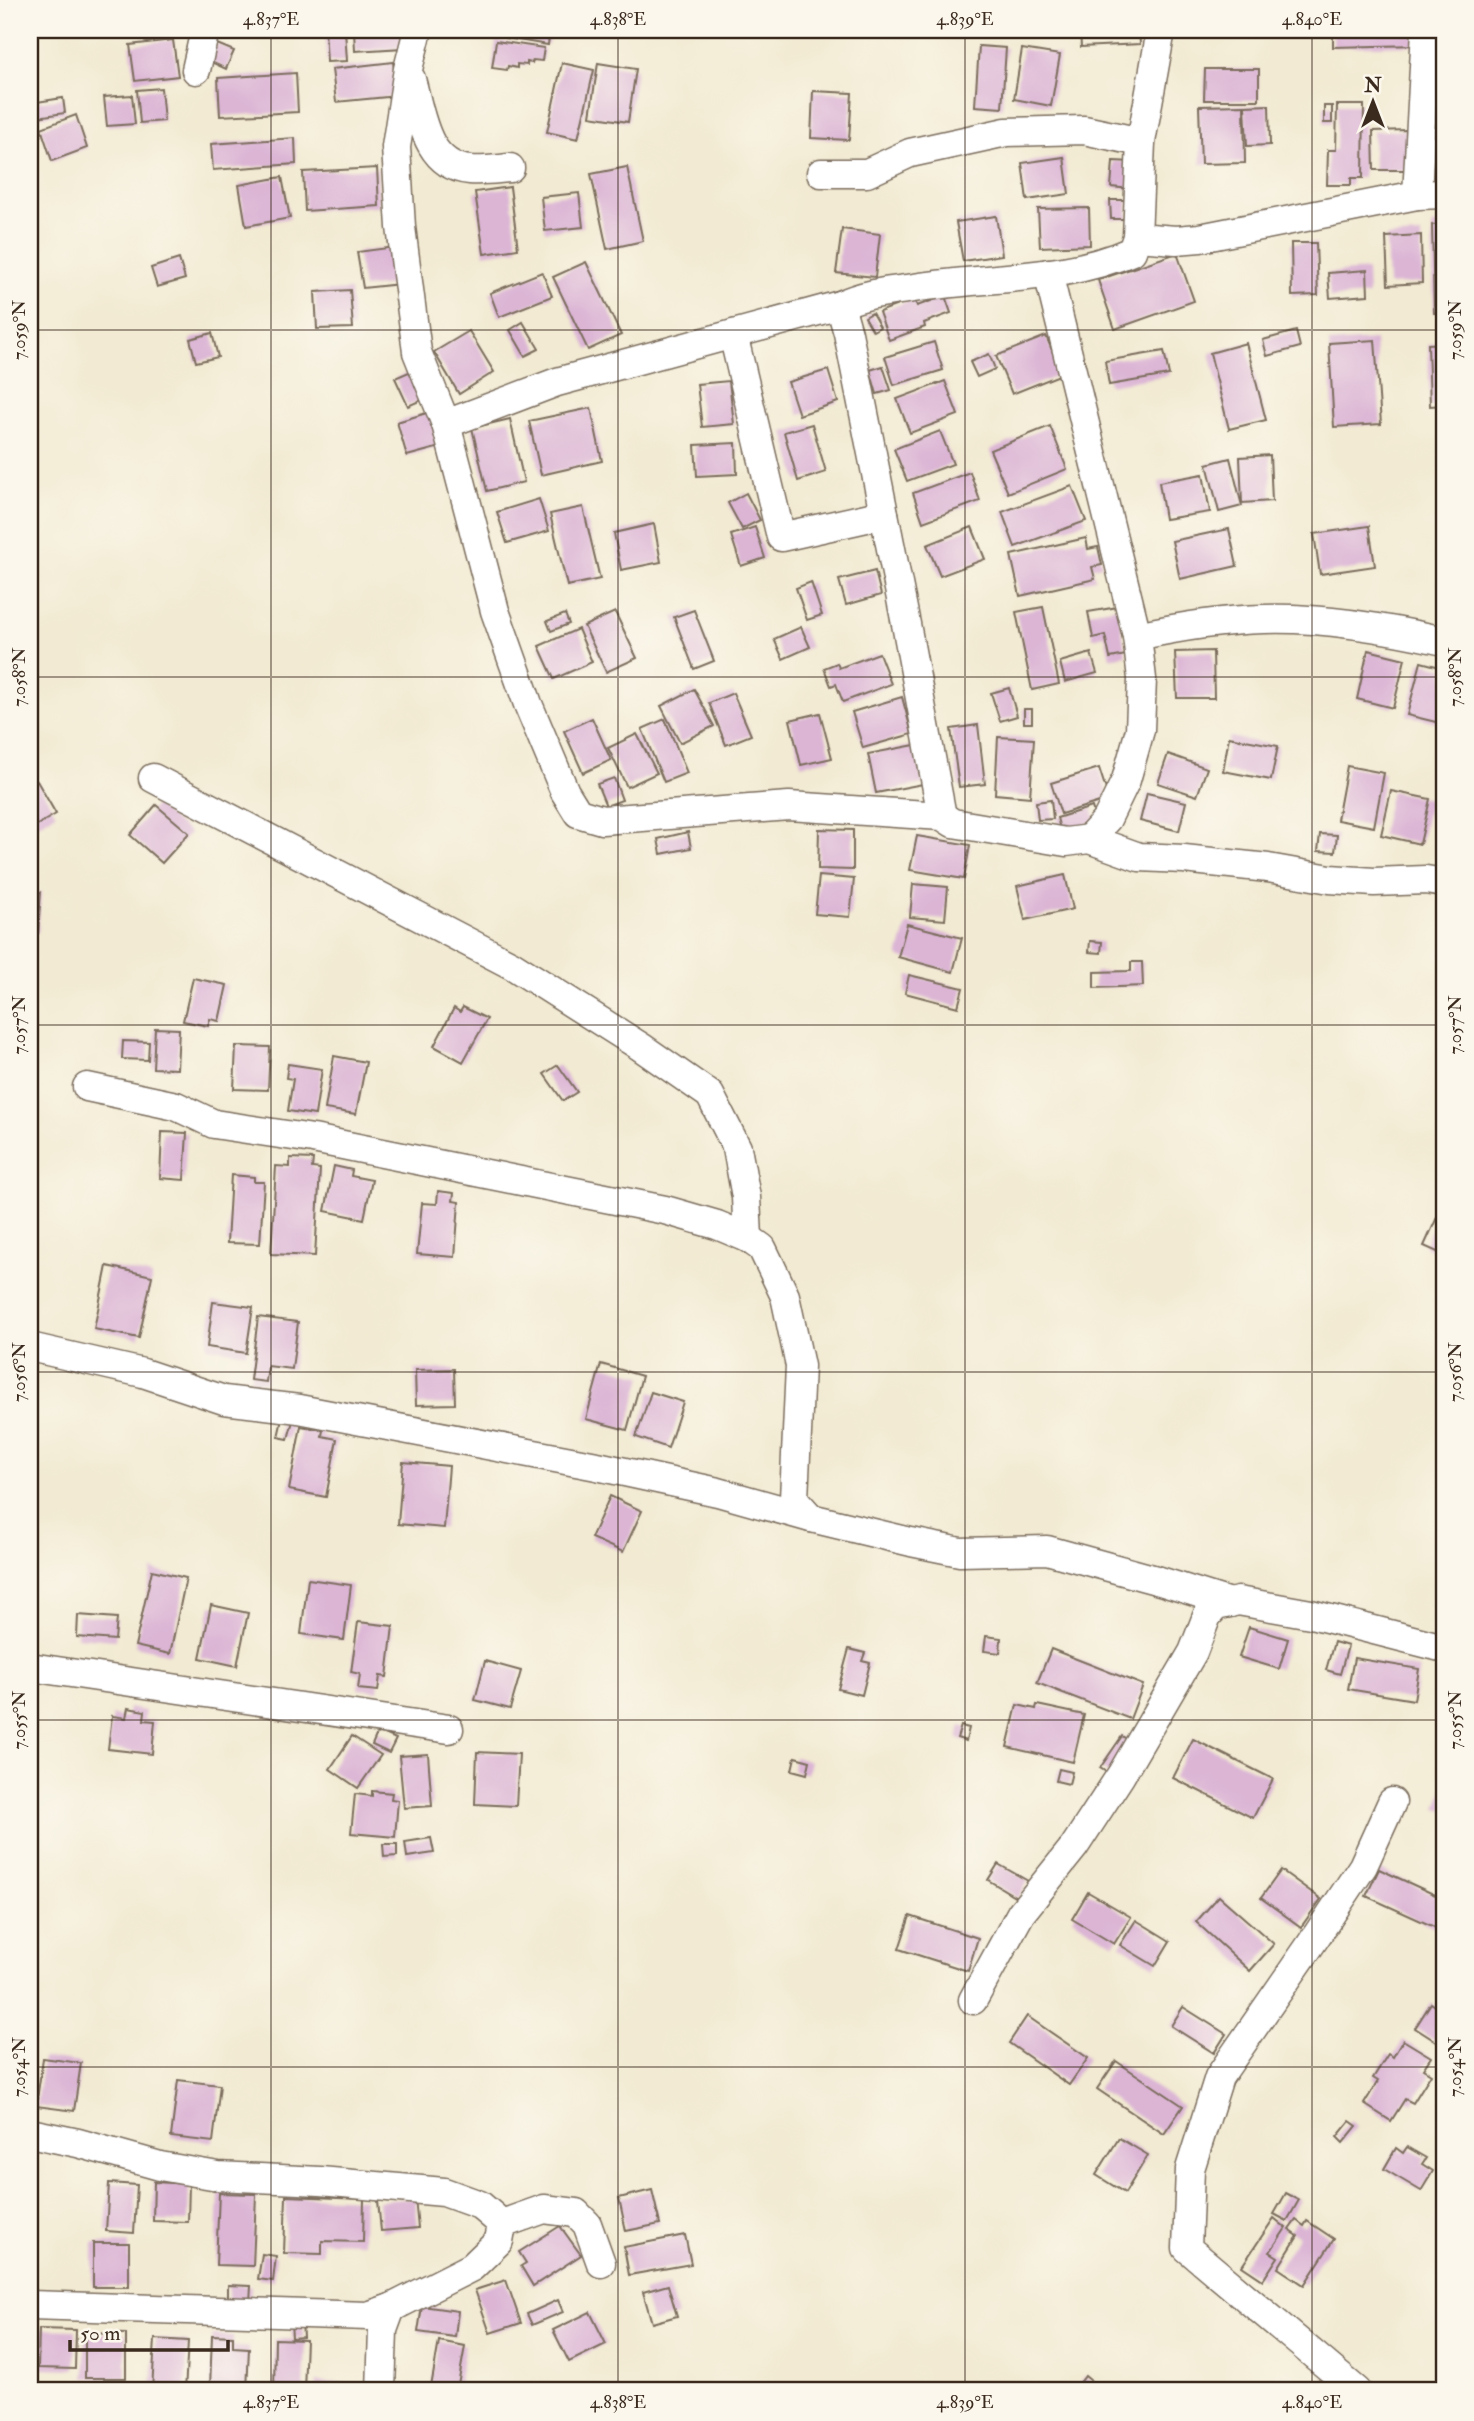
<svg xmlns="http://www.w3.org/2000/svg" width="1474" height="2421" font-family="'IM FELL Double Pica',serif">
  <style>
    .building { fill: #dcb5d5 }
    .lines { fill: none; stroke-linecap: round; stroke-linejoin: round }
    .minor-casing { stroke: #7b6d5d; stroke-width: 31 }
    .minor { stroke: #fff; stroke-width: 28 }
    .ticks { fill: none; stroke: #3b2a1e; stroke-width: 2; stroke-opacity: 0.45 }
    .neatline { fill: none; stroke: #3b2a1e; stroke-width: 2.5 }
    .ticks-label { font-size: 18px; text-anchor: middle; fill: #3b2a1e }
  </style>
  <rect width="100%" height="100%" fill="#fbf7ec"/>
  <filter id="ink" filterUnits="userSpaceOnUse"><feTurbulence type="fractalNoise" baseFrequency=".0143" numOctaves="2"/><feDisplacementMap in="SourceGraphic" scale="14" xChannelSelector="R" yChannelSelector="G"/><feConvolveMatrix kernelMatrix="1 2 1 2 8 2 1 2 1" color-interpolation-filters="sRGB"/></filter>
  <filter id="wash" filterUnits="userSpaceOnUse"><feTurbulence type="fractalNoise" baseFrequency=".00686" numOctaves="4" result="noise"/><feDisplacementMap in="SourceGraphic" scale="28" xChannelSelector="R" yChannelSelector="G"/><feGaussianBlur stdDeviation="1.57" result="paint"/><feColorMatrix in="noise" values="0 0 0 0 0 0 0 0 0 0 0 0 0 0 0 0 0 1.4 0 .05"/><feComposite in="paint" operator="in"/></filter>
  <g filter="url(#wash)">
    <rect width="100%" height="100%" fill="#f2ead2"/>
    <g id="blocks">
      <g class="building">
        <polygon points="325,30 345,30 347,61 327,62"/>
        <polygon points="354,30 402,30 403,48 355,51"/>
        <polygon points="508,30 550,30 548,45 506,38"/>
        <polygon points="1080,30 1139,30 1140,44 1081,47"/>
        <polygon points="1204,30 1236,30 1236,32 1204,35"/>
        <polygon points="1333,30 1419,30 1419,45 1333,47"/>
        <polygon points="173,40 178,76 135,81 130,45"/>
        <polygon points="496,41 544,48 542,61 533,60 532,63 527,62 527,65 517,64 517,68 508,66 507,70 492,68"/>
        <polygon points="217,44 234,51 226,69 209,61"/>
        <polygon points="979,46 1006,48 1002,108 975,106"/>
        <polygon points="1022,49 1060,55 1051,106 1014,99"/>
        <polygon points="393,62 397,96 336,102 332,69"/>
        <polygon points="562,63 594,70 578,139 547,132"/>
        <polygon points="598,63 636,69 628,122 590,116"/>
        <polygon points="1205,69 1259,69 1259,100 1204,100"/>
        <polygon points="296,73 298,112 220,116 218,78"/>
        <polygon points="161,88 164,121 140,123 137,90"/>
        <polygon points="813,91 852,93 849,140 811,138"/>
        <polygon points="132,95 135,124 107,126 104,97"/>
        <polygon points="63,98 65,113 30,118 30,103"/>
        <polygon points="1244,105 1245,163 1201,164 1199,106"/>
        <polygon points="1269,105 1270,145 1247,146 1245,106"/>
        <polygon points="1337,105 1364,105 1363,178 1351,178 1351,185 1327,185 1328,150 1336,150"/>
        <rect x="1324" y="106" width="8" height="17"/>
        <polygon points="76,115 87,148 52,161 41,128"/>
        <polygon points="1408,130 1408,170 1374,170 1373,131"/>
        <polygon points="295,138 296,164 213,170 211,144"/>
        <polygon points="1064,157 1069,194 1027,200 1022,163"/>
        <polygon points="1113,161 1133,162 1131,189 1111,187"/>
        <polygon points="627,167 643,241 607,249 591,174"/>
        <polygon points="377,168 379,206 305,211 303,172"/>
        <polygon points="282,177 290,218 246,226 239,185"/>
        <polygon points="510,187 518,249 484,254 475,192"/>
        <polygon points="579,193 583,227 545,231 541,197"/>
        <polygon points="1110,200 1127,200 1128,219 1111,219"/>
        <polygon points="1089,208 1090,245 1040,247 1038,209"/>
        <polygon points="996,216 1002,255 963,261 956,222"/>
        <polygon points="1444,224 1444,313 1434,313 1432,225"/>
        <polygon points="842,229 880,234 875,277 836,273"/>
        <polygon points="1421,235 1422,283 1388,285 1386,237"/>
        <polygon points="1291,243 1316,243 1318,295 1292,296"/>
        <polygon points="395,247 400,284 363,288 357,252"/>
        <polygon points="1177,253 1194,301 1115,329 1098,280"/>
        <polygon points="179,259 185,279 157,287 151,268"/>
        <polygon points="586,262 621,335 588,350 553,277"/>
        <polygon points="1367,270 1368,295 1330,298 1328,273"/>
        <polygon points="542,272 552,296 499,317 490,293"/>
        <polygon points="350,290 353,328 317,329 315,292"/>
        <polygon points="945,296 951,313 924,323 925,327 889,340 879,312 914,299 917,306"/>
        <polygon points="872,313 880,327 873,331 865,317"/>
        <polygon points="523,322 539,349 525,356 510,330"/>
        <polygon points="469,331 494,372 459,394 434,352"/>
        <polygon points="1296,331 1300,347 1267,356 1263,340"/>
        <polygon points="212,333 218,357 196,362 190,339"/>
        <polygon points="1046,336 1062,374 1012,394 996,356"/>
        <polygon points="1375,340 1381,424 1334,427 1329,343"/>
        <polygon points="934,342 943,370 894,385 885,357"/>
        <polygon points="1246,343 1266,420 1229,429 1210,353"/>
        <polygon points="1444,343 1444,405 1430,406 1428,344"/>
        <polygon points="1164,351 1169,375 1109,385 1105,361"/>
        <polygon points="989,354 995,369 977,377 970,362"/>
        <polygon points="883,366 891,390 877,394 870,370"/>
        <polygon points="418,368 431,396 408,406 395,378"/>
        <polygon points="828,370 838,402 799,415 788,382"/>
        <polygon points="729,381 734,424 702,427 697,384"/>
        <polygon points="945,381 958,415 910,433 897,399"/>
        <polygon points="591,408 602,461 541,475 529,421"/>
        <polygon points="430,412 440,447 407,456 397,422"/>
        <polygon points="510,419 524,482 487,491 472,428"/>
        <polygon points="812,424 826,472 798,481 784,432"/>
        <polygon points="1050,426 1067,469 1008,493 990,450"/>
        <polygon points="940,431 953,464 907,481 894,449"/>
        <polygon points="736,443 737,474 697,476 695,445"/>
        <polygon points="1270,455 1272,501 1242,503 1240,457"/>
        <polygon points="1230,458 1242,506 1219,512 1207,464"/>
        <polygon points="970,472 980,501 923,522 913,493"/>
        <polygon points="1203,474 1210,512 1165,519 1159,482"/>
        <polygon points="1072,486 1086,521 1015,547 1002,512"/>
        <polygon points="746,493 760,520 742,529 728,503"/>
        <polygon points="539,499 549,531 507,543 497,512"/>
        <polygon points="583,507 600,579 567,586 550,514"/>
        <polygon points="654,524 661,562 621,570 614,533"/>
        <polygon points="1369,526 1375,566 1320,574 1314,534"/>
        <polygon points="755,527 765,558 741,566 731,535"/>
        <polygon points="972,527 985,559 940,576 927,545"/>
        <polygon points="1229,529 1237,566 1180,579 1172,541"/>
        <polygon points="1086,538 1088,549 1098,547 1102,565 1092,567 1095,579 1020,596 1011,555"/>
        <polygon points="875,571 881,595 846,605 839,580"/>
        <polygon points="811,582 822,615 807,620 796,588"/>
        <polygon points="1043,607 1059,684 1032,690 1016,612"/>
        <polygon points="1118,607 1126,655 1110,658 1105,635 1093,638 1088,612"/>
        <polygon points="694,610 714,661 694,669 674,617"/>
        <polygon points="615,612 637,658 606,672 584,626"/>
        <polygon points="565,614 569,624 551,631 547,621"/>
        <polygon points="801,627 810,647 783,659 774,639"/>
        <polygon points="578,629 592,662 554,679 539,646"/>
        <polygon points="1368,650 1405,659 1393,708 1357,699"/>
        <polygon points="1213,651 1214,698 1177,698 1175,652"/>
        <polygon points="879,653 891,684 843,702 836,684 831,686 824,668 837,663 839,668"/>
        <polygon points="1091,653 1097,673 1065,682 1060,662"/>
        <polygon points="1421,662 1444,668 1444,724 1407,715"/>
        <polygon points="1009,688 1017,716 1000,721 991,693"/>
        <polygon points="694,689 714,726 680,743 661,706"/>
        <polygon points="733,693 751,735 726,745 709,703"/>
        <polygon points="902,697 912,734 863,748 852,712"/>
        <rect x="1024" y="709" width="8" height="14"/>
        <polygon points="820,713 832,758 801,765 790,720"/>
        <polygon points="592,718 611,760 583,773 564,731"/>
        <polygon points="665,719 687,773 664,782 642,729"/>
        <polygon points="978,725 985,784 959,787 951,729"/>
        <polygon points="637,734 657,773 627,787 608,748"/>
        <polygon points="998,737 1034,739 1030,797 995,794"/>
        <polygon points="1229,737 1278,746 1271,780 1223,771"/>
        <polygon points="915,745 923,784 876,793 868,754"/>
        <polygon points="1168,754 1207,768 1197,796 1158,783"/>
        <polygon points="1347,766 1384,773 1374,827 1337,820"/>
        <polygon points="1099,768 1109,799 1061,814 1051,783"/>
        <polygon points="614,778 622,800 606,806 597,784"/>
        <polygon points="37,781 56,814 30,829 30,785"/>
        <polygon points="1391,791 1430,799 1420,844 1381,835"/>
        <polygon points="1147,793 1186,802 1179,831 1140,821"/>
        <polygon points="1051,800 1053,819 1038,820 1036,802"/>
        <polygon points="156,805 189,833 162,863 130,835"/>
        <polygon points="1092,807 1096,821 1061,832 1057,818"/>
        <polygon points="819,829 853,830 853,870 818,869"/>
        <polygon points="688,832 691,848 661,854 658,839"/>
        <polygon points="1320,834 1337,835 1335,852 1318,851"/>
        <polygon points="917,836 970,845 964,879 910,870"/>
        <polygon points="1065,875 1073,909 1025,920 1017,886"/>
        <polygon points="819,876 854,879 850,917 815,914"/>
        <polygon points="913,884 948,887 945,920 910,917"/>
        <polygon points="30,892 41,892 38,933 30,932"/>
        <polygon points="907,924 962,938 953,972 898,957"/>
        <polygon points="1090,941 1102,942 1101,953 1089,952"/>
        <polygon points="1131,962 1142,962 1143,986 1094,988 1094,972 1131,971"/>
        <polygon points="909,975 963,988 958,1007 905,993"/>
        <polygon points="193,978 227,985 219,1021 210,1019 208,1026 183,1021"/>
        <polygon points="463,1007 487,1019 463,1062 434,1046 454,1008 460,1012"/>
        <polygon points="155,1028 179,1029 177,1069 153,1068"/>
        <polygon points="123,1041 149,1042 148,1060 122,1059"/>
        <polygon points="236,1046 270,1047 268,1090 234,1089"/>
        <polygon points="334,1056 366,1062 356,1114 325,1109"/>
        <polygon points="288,1064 322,1069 315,1115 288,1111 293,1079 286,1078"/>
        <polygon points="558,1065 577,1092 563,1101 544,1074"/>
        <polygon points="162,1132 187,1133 184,1180 160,1178"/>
        <polygon points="290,1158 313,1159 312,1168 320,1169 315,1256 271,1254 276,1166 290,1167"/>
        <polygon points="334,1166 352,1170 351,1176 372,1180 364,1219 325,1211"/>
        <polygon points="231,1175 254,1177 254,1182 264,1182 260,1244 227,1243"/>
        <polygon points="438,1191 454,1193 453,1201 459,1202 455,1257 417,1254 422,1203 437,1204"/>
        <polygon points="1444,1202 1444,1255 1424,1246"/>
        <polygon points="107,1266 152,1276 139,1338 94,1329"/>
        <polygon points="213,1302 253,1307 246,1353 207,1347"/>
        <polygon points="258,1317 298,1322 292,1369 268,1366 266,1382 250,1380"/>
        <polygon points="601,1364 642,1376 627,1430 586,1419"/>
        <polygon points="454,1369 455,1404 416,1405 415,1370"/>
        <polygon points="651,1392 683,1402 668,1448 636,1437"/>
        <polygon points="283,1415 294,1417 288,1439 278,1437"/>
        <polygon points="301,1426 323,1430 322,1436 337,1439 326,1497 289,1490"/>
        <polygon points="403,1462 449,1466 444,1528 398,1524"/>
        <polygon points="610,1496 642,1511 623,1552 591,1538"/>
        <polygon points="152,1570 186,1578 170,1654 135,1646"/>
        <polygon points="308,1579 351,1585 344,1640 301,1634"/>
        <polygon points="211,1605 248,1613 237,1666 200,1658"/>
        <polygon points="78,1615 117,1618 115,1640 77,1637"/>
        <polygon points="358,1622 393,1626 387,1677 380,1676 378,1691 358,1689 360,1674 351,1672"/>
        <polygon points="1249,1627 1288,1639 1279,1669 1239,1657"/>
        <polygon points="986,1636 1001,1638 1000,1653 984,1651"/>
        <polygon points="1334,1642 1348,1646 1340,1674 1326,1670"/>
        <polygon points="849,1649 865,1653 862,1661 870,1663 862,1695 838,1689"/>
        <polygon points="1051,1649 1143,1685 1130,1719 1037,1683"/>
        <polygon points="1354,1658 1419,1669 1414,1700 1348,1689"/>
        <polygon points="485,1661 521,1671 510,1709 475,1700"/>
        <polygon points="1017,1705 1036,1709 1037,1705 1084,1715 1073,1762 1007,1747"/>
        <polygon points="128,1708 145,1711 144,1720 155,1721 152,1754 108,1749 112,1716 126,1718"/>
        <polygon points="961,1726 969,1728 966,1741 957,1738"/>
        <polygon points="378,1731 396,1739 389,1753 372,1745"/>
        <polygon points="352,1736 381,1755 358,1788 330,1769"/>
        <polygon points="1122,1736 1136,1745 1114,1777 1100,1768"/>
        <polygon points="1193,1739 1273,1779 1253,1818 1173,1778"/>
        <polygon points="477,1752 519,1754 516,1806 475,1804"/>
        <polygon points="428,1754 432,1806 404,1808 399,1756"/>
        <polygon points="795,1757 810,1761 807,1774 792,1770"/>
        <polygon points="1059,1769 1072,1772 1069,1784 1056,1781"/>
        <polygon points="1444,1788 1444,1810 1437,1808"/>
        <polygon points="372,1791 392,1793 391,1799 398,1800 395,1837 351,1833 355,1794 372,1796"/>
        <polygon points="431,1838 434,1853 407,1857 405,1842"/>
        <polygon points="383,1844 397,1844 397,1856 384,1857"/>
        <polygon points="998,1864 1028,1881 1018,1898 988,1880"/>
        <polygon points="1379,1869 1444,1899 1443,1931 1366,1896"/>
        <polygon points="1281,1870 1321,1899 1301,1927 1261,1898"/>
        <polygon points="1088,1892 1131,1917 1114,1944 1072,1919"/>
        <polygon points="1219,1896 1274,1944 1250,1971 1196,1922"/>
        <polygon points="910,1916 978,1938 968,1971 899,1949"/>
        <polygon points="1136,1920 1170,1941 1155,1966 1120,1945"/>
        <polygon points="1431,2003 1444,2012 1444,2037 1440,2044 1415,2028"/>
        <polygon points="1183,2007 1226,2034 1214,2053 1171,2026"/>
        <polygon points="1027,2016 1088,2058 1069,2085 1009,2043"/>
        <polygon points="1403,2040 1431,2057 1423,2069 1431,2074 1413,2103 1405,2099 1391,2121 1364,2104 1378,2081 1373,2078 1388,2054 1393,2057"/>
        <polygon points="43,2058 81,2063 74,2111 36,2106"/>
        <polygon points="1116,2061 1183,2106 1164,2134 1097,2089"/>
        <polygon points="178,2080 220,2085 213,2142 171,2137"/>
        <polygon points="1350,2121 1357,2126 1343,2143 1337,2137"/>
        <polygon points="1119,2138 1148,2155 1125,2193 1096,2175"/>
        <polygon points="1407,2147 1426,2158 1422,2164 1433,2171 1421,2191 1384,2169 1396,2148 1403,2153"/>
        <polygon points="154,2182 189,2184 188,2222 153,2221"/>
        <polygon points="109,2183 137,2185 134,2233 106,2231"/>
        <polygon points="652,2190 660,2224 626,2231 619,2198"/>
        <polygon points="219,2193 256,2194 253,2266 216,2265"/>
        <polygon points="1286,2193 1299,2200 1287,2221 1274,2214"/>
        <polygon points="286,2196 364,2199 363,2242 322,2241 322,2254 284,2253"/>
        <polygon points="415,2198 418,2228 381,2231 378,2201"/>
        <polygon points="1274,2218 1286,2228 1270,2252 1278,2257 1263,2280 1242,2266"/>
        <polygon points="1296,2220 1304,2226 1307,2221 1334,2239 1304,2285 1278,2268 1298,2236 1289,2230"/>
        <polygon points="560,2226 581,2255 533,2286 521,2266 526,2263 519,2252"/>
        <polygon points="685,2235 691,2264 629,2275 624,2247"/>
        <rect x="93" y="2243" width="36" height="44"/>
        <polygon points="262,2254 276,2256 273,2281 258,2279"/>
        <polygon points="506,2280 521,2323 490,2333 475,2290"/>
        <polygon points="228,2285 251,2286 250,2302 228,2300"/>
        <polygon points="668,2285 677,2316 652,2323 643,2292"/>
        <polygon points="558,2300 563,2312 532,2325 527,2314"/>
        <polygon points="422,2306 458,2311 455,2337 418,2332"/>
        <polygon points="590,2312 606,2344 569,2362 553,2330"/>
        <polygon points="302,2321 303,2337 292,2338 291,2322"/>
        <polygon points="39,2329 76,2330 75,2369 38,2368"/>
        <polygon points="85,2333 126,2334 126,2378 85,2378"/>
        <polygon points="212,2335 233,2336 233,2347 249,2348 247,2390 210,2388"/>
        <polygon points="155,2339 188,2341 185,2391 152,2391"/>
        <polygon points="275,2339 306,2340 304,2391 274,2391"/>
        <polygon points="439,2341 465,2346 457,2391 431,2387"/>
        <polygon points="1085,2376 1096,2385 1090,2391 1074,2391"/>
        <polygon points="317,2382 360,2384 360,2391 316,2391"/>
      </g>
    </g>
  </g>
  <g filter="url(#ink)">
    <use href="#blocks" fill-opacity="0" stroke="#7b6d5d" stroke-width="2"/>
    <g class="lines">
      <defs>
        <g id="minor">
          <polyline points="418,30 408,69 396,147 401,227 417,352 446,424 495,611 528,704 565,792 578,813 602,820 789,806 942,816 953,823 1066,842 1089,839 1139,857 1184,859 1268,868 1330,879 1374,882 1426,880 1444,883"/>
          <polyline points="196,70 205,30"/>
          <path d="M411,79C421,114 425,166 470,170C483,171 497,169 510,168"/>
          <polyline points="821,173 867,173 910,153 1006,132 1084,130 1141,142"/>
          <polyline points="1417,195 1426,30"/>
          <polyline points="1137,237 1176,240 1200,238 1417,195 1444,194"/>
          <polyline points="1048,273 1137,636 1142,679 1140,730 1126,780 1107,819 1089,839"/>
          <polyline points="840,305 848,333 906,624 942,816"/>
          <polyline points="733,334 781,537 884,514"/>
          <path d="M446,424L557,382L840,305C861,295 883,292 907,289C981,276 1063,282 1132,251L1137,237L1141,142L1161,30"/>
          <path d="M1137,636C1179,627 1221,620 1264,619C1323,617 1386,628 1444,641"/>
          <polyline points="153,778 512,965 641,1047 710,1095 737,1148 746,1197 748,1238"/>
          <polyline points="87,1087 176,1106 214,1124 313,1139 665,1210 717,1225 748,1238 762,1248 785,1296 800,1366 794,1499 811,1518"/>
          <polyline points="30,1347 143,1373 224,1400 299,1409 597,1466 718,1492 811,1518 911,1542 960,1552 1047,1550 1160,1581 1230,1603"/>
          <polyline points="30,1667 449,1729"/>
          <polyline points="973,2000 1021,1913 1074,1847 1121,1775 1193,1652 1207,1616 1216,1606 1238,1601 1311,1614 1444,1648"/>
          <polyline points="30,2133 78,2143 160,2166 218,2176 320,2181 444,2192 480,2205 502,2224"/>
          <polyline points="502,2224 544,2209 576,2213 587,2224 601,2263"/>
          <polyline points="30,2305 368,2316 391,2308 472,2267 499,2241 502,2224"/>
          <polyline points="381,2391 383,2330 391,2308"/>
          <polyline points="1357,2391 1187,2248 1190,2169 1219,2077 1309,1947 1363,1866 1392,1802"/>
        </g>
      </defs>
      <use href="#minor" class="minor-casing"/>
      <use href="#minor" class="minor"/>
    </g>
  </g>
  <path class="ticks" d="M271,30V2391M618,30V2391M965,30V2391M1312,30V2391M30,330H1444M30,677H1444M30,1025H1444M30,1372H1444M30,1720H1444M30,2067H1444"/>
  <rect width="1474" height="2421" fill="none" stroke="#fbf7ec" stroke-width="77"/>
  <g transform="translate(1373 102)" stroke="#fbf7ec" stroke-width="5" paint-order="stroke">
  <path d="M0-5L12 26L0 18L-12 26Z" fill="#3b2a1e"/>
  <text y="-10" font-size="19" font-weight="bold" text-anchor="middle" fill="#3b2a1e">N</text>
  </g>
  <path d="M70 2340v10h158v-10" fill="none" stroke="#3b2a1e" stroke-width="3.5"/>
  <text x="80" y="2340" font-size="21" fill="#3b2a1e" stroke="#fbf7ec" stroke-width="5" paint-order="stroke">50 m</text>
  <rect x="38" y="38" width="1398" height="2344" class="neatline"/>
  <g class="ticks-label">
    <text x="271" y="25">4.837°E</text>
    <text x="618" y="25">4.838°E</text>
    <text x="965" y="25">4.839°E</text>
    <text x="1312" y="25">4.840°E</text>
    <text transform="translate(19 330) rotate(-90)" y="6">7.059°N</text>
    <text transform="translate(1455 330) rotate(-90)" y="6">7.059°N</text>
    <text transform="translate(19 677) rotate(-90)" y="6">7.058°N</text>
    <text transform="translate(1455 677) rotate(-90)" y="6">7.058°N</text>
    <text transform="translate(19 1025) rotate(-90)" y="6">7.057°N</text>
    <text transform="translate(1455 1025) rotate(-90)" y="6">7.057°N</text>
    <text transform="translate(19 1372) rotate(-90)" y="6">7.056°N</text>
    <text transform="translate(1455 1372) rotate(-90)" y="6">7.056°N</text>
    <text transform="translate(19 1720) rotate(-90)" y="6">7.055°N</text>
    <text transform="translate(1455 1720) rotate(-90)" y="6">7.055°N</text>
    <text transform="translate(19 2067) rotate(-90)" y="6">7.054°N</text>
    <text transform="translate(1455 2067) rotate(-90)" y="6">7.054°N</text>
    <text x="271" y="2408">4.837°E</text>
    <text x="618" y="2408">4.838°E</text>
    <text x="965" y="2408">4.839°E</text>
    <text x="1312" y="2408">4.840°E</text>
  </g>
</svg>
